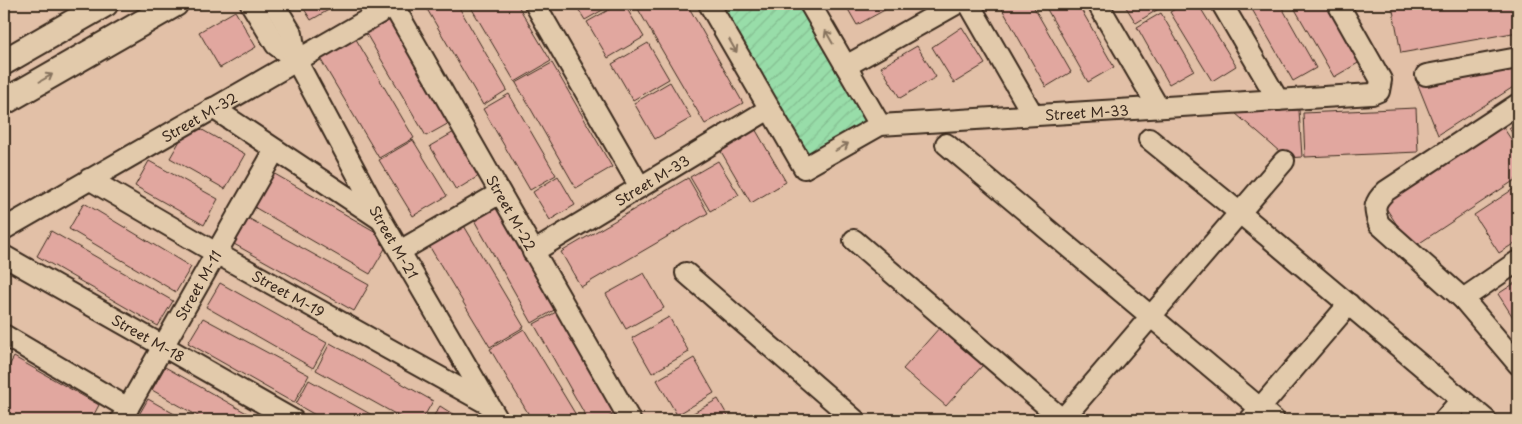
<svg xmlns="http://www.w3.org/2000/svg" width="1522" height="424" font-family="'Playpen Sans',sans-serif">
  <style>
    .garden { fill: url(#garden-furrows); stroke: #6a8464 }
    .building { fill: #e1a79f; stroke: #3b2a1e }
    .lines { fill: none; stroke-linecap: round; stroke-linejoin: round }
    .minor-casing { stroke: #3b2a1e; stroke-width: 24 }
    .tertiary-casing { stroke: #3b2a1e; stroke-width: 29 }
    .minor { stroke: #e2caab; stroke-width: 20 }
    .tertiary { stroke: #e2caab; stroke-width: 25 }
    .oneway { stroke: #86725d }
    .labels { text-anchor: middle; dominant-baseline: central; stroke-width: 4; stroke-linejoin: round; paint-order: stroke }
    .street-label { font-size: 14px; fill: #3b2a1e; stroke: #e2caab }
  </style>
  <defs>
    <pattern id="garden-furrows" width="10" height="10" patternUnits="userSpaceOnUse" patternTransform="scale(1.25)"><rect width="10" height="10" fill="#98dda9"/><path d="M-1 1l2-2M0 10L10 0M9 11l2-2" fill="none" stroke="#84be91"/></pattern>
  </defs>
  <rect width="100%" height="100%" fill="#e2c0a7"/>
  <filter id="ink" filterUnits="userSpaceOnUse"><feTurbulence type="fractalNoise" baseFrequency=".02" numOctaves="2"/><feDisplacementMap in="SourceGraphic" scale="10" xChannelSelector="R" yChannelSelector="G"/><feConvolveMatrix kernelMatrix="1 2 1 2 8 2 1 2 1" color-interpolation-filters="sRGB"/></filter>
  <g filter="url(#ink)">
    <polygon class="garden" points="709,4 810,4 880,125 804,168"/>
    <g class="building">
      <polygon points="301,4 339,4 311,20"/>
      <polygon points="424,4 457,4 507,90 483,105"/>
      <polygon points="469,4 517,4 551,61 515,82"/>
      <polygon points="575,4 613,4 585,20"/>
      <polygon points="619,4 624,4 644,37 608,58 587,22"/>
      <polygon points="647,4 687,4 743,103 705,124 638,9"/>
      <polygon points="845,4 890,4 892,6 857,25"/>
      <polygon points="1006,4 1032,4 1071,72 1046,87 1001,7"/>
      <polygon points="1044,4 1078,4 1114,67 1088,82"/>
      <polygon points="1124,4 1157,4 1160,8 1136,23"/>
      <polygon points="1184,4 1198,4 1236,66 1212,81 1170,12"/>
      <polygon points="1249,4 1280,4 1316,68 1293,81"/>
      <polygon points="1292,4 1326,4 1360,62 1334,77"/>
      <polygon points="1398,4 1518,4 1518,32 1401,53 1392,5"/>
      <polygon points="235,11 256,47 220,68 199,32"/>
      <polygon points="1161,13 1194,70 1169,84 1137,27"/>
      <polygon points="389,16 451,122 426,136 364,30"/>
      <polygon points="962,27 985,64 954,83 932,47"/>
      <polygon points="353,34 414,138 379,158 318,55"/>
      <polygon points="648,43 669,79 633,100 612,64"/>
      <polygon points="917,46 936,77 900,98 881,67"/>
      <polygon points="552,63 612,167 576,188 516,83"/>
      <polygon points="1518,63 1518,84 1438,135 1416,80"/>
      <polygon points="670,82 691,118 655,139 634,103"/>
      <polygon points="509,94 556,175 530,190 483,109"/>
      <polygon points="1416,108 1418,152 1305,157 1303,113"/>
      <polygon points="1299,110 1302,157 1287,158 1235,113"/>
      <polygon points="1518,122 1518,142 1509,128"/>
      <polygon points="190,123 245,154 225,189 170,158"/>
      <polygon points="754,127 786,182 751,203 719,148"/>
      <polygon points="1503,127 1518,150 1518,178 1412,248 1384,205"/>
      <polygon points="456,131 482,174 456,190 430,146"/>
      <polygon points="413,140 447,196 413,216 379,160"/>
      <polygon points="149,161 218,199 204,225 135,186"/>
      <polygon points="718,161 739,195 710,211 690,177"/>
      <polygon points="273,173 390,240 370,274 254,207"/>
      <polygon points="558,176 575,205 550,220 533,192"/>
      <polygon points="688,178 708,213 581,287 561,252"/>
      <polygon points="1518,186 1518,241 1499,253 1474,215"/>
      <polygon points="84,203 191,267 176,292 69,229"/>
      <polygon points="498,207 556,309 532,323 474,220"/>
      <polygon points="248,218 369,285 354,311 234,244"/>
      <polygon points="463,224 524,327 490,347 428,244"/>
      <polygon points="51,231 173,301 158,326 37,256"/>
      <polygon points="644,273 664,308 626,329 606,294"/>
      <polygon points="1518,281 1518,325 1498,294"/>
      <polygon points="220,283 327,343 313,368 206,307"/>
      <polygon points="558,311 616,413 604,420 588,420 534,324"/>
      <polygon points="669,317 689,352 652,373 632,338"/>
      <polygon points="203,318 309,375 294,403 188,343"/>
      <polygon points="940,327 983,365 946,406 903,369"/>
      <polygon points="524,329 579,420 532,420 490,349"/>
      <polygon points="330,343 433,401 422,420 406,420 316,370"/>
      <polygon points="14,357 99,405 91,420 17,420 4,413 4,375"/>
      <polygon points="694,358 714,393 677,415 657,380"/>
      <polygon points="165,367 259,420 205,420 152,390"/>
      <polygon points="309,380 381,420 324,420 296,404"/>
      <polygon points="148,399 185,420 136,420"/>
      <polygon points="718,399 730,420 681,420"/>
      <polygon points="440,406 462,420 431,420"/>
    </g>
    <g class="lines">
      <defs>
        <g id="minor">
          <polyline points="251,4 276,45 296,60"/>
          <path id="s1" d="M274,4L292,34L296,60L382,221L498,420"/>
          <polyline points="535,4 640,187"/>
          <path id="s2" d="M709,4L804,168L880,125L1372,94L1379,91L1381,80L1338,4"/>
          <polyline points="810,4 880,125"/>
          <polyline points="969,4 1033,115"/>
          <polyline points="1098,4 1158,107"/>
          <polyline points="1222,4 1278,100"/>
          <path id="s3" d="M393,5L630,420"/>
          <polyline points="846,66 956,4"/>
          <polyline points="1426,75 1518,58"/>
          <path d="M1518,104L1386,191C1374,202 1373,208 1379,224L1463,299L1518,364"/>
          <polyline points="213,108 380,219"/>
          <polyline points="1149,139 1240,213 1486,420"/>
          <polyline points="946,144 1274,420"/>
          <path id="s4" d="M89,179L216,253L488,404"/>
          <path id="s5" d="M4,229L395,4"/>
          <polyline points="854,240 1063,420"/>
          <polyline points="400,251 500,193"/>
          <path id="s6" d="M533,252L769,109"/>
          <path id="s7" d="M4,256L163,346L293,420"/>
          <polyline points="686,273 855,420"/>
          <polyline points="1463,299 1518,261"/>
          <polyline points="4,335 128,408"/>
          <path id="s8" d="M121,420L275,150"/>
          <polyline points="1062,420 1284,161"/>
          <polyline points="1250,420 1349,304"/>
          <polyline points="1444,420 1461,400"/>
        </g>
        <g id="tertiary">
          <polyline points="4,62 105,4"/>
          <polyline points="4,102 175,4"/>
        </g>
      </defs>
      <use href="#minor" class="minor-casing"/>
      <use href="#tertiary" class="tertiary-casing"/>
      <use href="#minor" class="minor"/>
      <use href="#tertiary" class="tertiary"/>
    </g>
    <defs><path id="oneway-shaft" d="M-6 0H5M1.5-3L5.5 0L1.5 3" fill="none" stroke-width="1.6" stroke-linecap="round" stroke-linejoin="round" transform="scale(1.25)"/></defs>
    <g class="oneway">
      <use href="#oneway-shaft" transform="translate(829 37) rotate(-120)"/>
      <use href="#oneway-shaft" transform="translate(733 46) rotate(60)"/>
      <use href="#oneway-shaft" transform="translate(46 78) rotate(-30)"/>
      <use href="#oneway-shaft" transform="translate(842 147) rotate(-30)"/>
    </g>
  </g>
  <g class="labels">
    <g class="street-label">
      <text stroke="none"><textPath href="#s2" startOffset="484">Street M-33</textPath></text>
      <text stroke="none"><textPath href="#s5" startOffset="225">Street M-32</textPath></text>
      <text stroke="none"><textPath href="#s6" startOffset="139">Street M-33</textPath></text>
      <text stroke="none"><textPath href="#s3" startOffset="239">Street M-22</textPath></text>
      <text stroke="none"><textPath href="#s1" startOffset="268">Street M-21</textPath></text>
      <text stroke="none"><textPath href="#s8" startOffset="155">Street M-11</textPath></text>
      <text stroke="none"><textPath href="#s4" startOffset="230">Street M-19</textPath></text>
      <text stroke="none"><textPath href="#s7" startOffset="166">Street M-18</textPath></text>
    </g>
  </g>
  <rect width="1522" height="424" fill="none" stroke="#e2caab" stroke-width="20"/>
  <rect x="10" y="10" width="1502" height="404" fill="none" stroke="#3b2a1e" stroke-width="2" filter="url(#ink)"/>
</svg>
